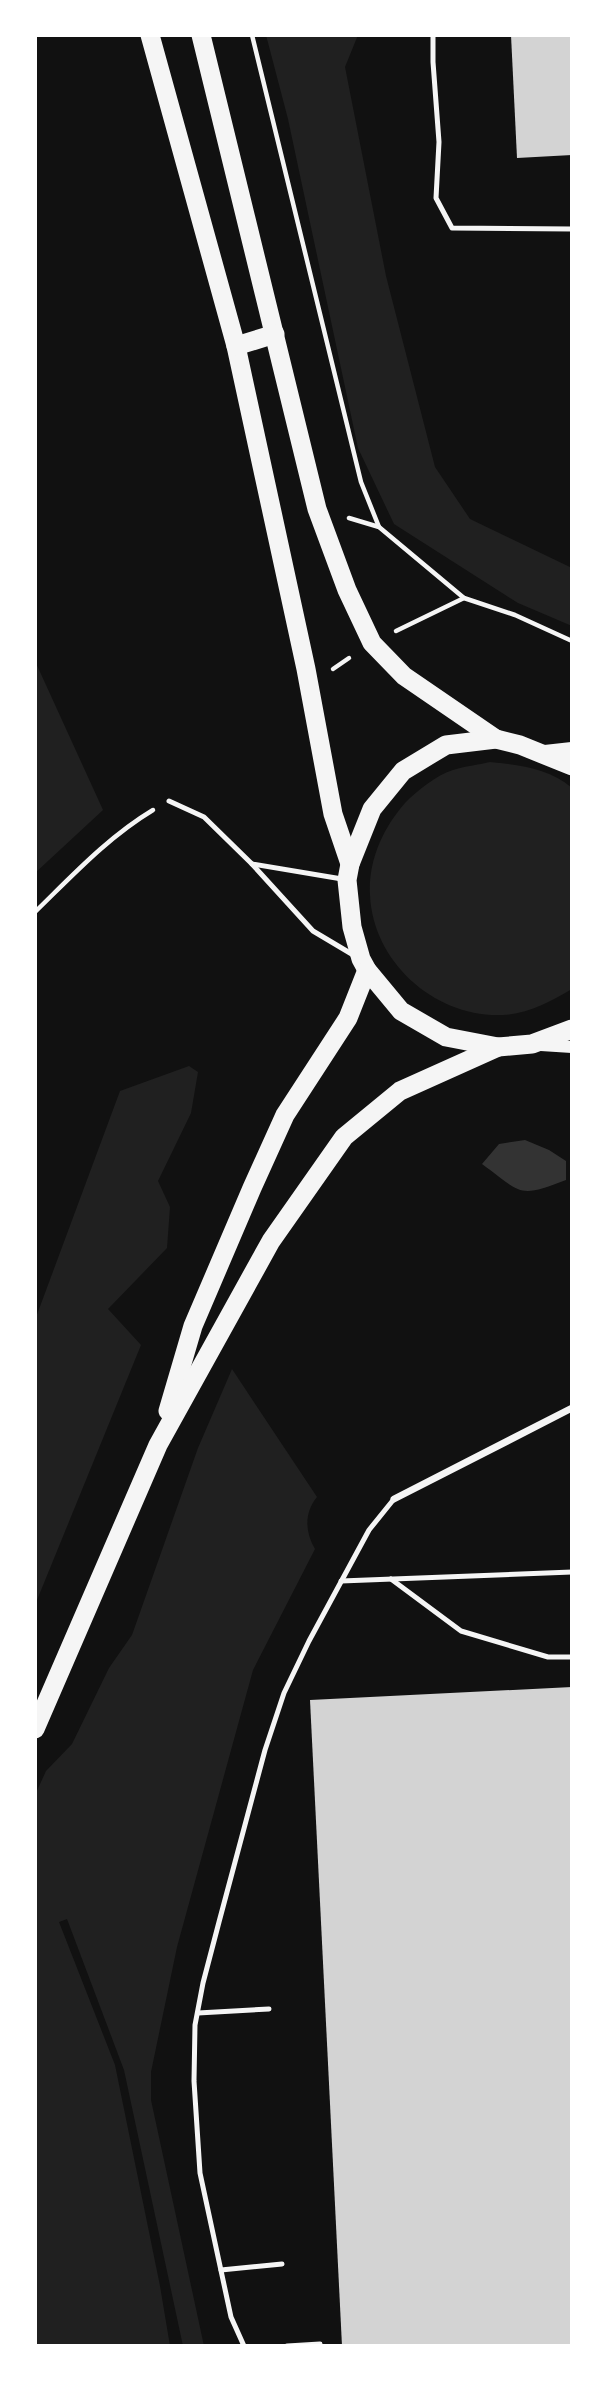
<svg xmlns="http://www.w3.org/2000/svg" width="607" height="2381" font-family="Karla,sans-serif">
  <style>
    .green { fill: #202020 }
    .water { fill: #333 }
    .building { fill: #d3d3d3 }
    .lines { fill: none; stroke-linecap: round; stroke-linejoin: round }
    .path { stroke: #f5f5f5; stroke-width: 4.5 }
    .service { stroke: #f5f5f5; stroke-width: 5 }
    .minor { stroke: #f5f5f5; stroke-width: 7 }
    .tertiary { stroke: #f5f5f5; stroke-width: 12 }
    .primary { stroke: #f5f5f5; stroke-width: 18 }
    .trunk { stroke: #f5f5f5; stroke-width: 19 }
  </style>
  <rect width="100%" height="100%" fill="#111"/>
  <g class="green">
    <polygon points="266,35 358,35 345,67 386,276 435,467 470,519 572,568 572,626 518,603 394,524 358,448 288,119"/>
    <polygon points="35,661 103,810 35,873"/>
    <path d="M490,762C519,765 549,768 572,788V989C551,1001 528,1014 503,1015C436,1018 373,963 370,895C368,861 383,828 405,803C418,790 435,776 453,770C465,766 478,765 490,762Z"/>
    <polygon points="189,1066 198,1072 191,1113 158,1181 170,1207 167,1248 108,1309 141,1345 35,1605 35,1320 120,1091"/>
    <path d="M232,1369L317,1497C304,1513 305,1532 315,1549L253,1670L177,1947L151,2072V2100L204,2346H183L124,2070L67,1919L59,1922L115,2065L160,2286L170,2346H35V1795L46,1771L72,1744L109,1668L132,1635L198,1448Z"/>
  </g>
  <path class="water" d="M525,1140L549,1150L566,1161V1180C517,1199 522,1193 482,1164L499,1144Z"/>
  <g class="building">
    <polygon points="511,35 572,35 572,155 517,158"/>
    <polygon points="572,1687 572,2346 342,2346 310,1700"/>
  </g>
  <g class="lines">
    <g class="path">
      <polyline points="252,35 361,482 379,527"/>
      <polyline points="349,518 379,527 464,598 515,615 572,641"/>
      <polyline points="396,631 464,598"/>
      <polyline points="333,669 349,658"/>
      <path d="M35,912C72,876 108,837 153,810"/>
    </g>
    <g class="service">
      <polyline points="433,35 433,62 439,142 436,198 452,228 572,229"/>
      <polyline points="169,801 204,817 252,864 313,931 355,956"/>
      <polyline points="252,864 342,879"/>
      <polyline points="391,1579 461,1631 548,1657 572,1657"/>
      <polyline points="341,1581 572,1572"/>
      <polyline points="198,2013 269,2009"/>
      <polyline points="221,2270 282,2264"/>
      <polyline points="244,2346 231,2317 200,2173 194,2081 195,2025 203,1983 219,1922 265,1750 284,1693 309,1641 369,1530 394,1499"/>
      <polyline points="287,2346 320,2344"/>
    </g>
    <polyline class="minor" points="394,1499 572,1408"/>
    <polyline class="tertiary" points="541,1045 572,1047"/>
    <polyline class="primary" points="545,754 572,751"/>
    <g class="trunk">
      <polyline points="150,35 236,346 306,669 333,814 350,864"/>
      <polyline points="201,35 317,509 347,590 372,643 404,676 496,739"/>
      <polyline points="236,346 275,334"/>
      <polyline points="572,766 520,745 496,739 446,745 403,771 372,809 350,864 347,880 352,927 361,959 367,970 401,1011 446,1037 498,1047 532,1044 572,1029"/>
      <polyline points="168,1411 193,1326 252,1188 285,1115 348,1018 367,970"/>
      <polyline points="35,1729 158,1445 271,1241 344,1137 400,1091 498,1047"/>
    </g>
  </g>
  <rect width="607" height="2381" fill="none" stroke="#ffffff" stroke-width="74"/>
</svg>
